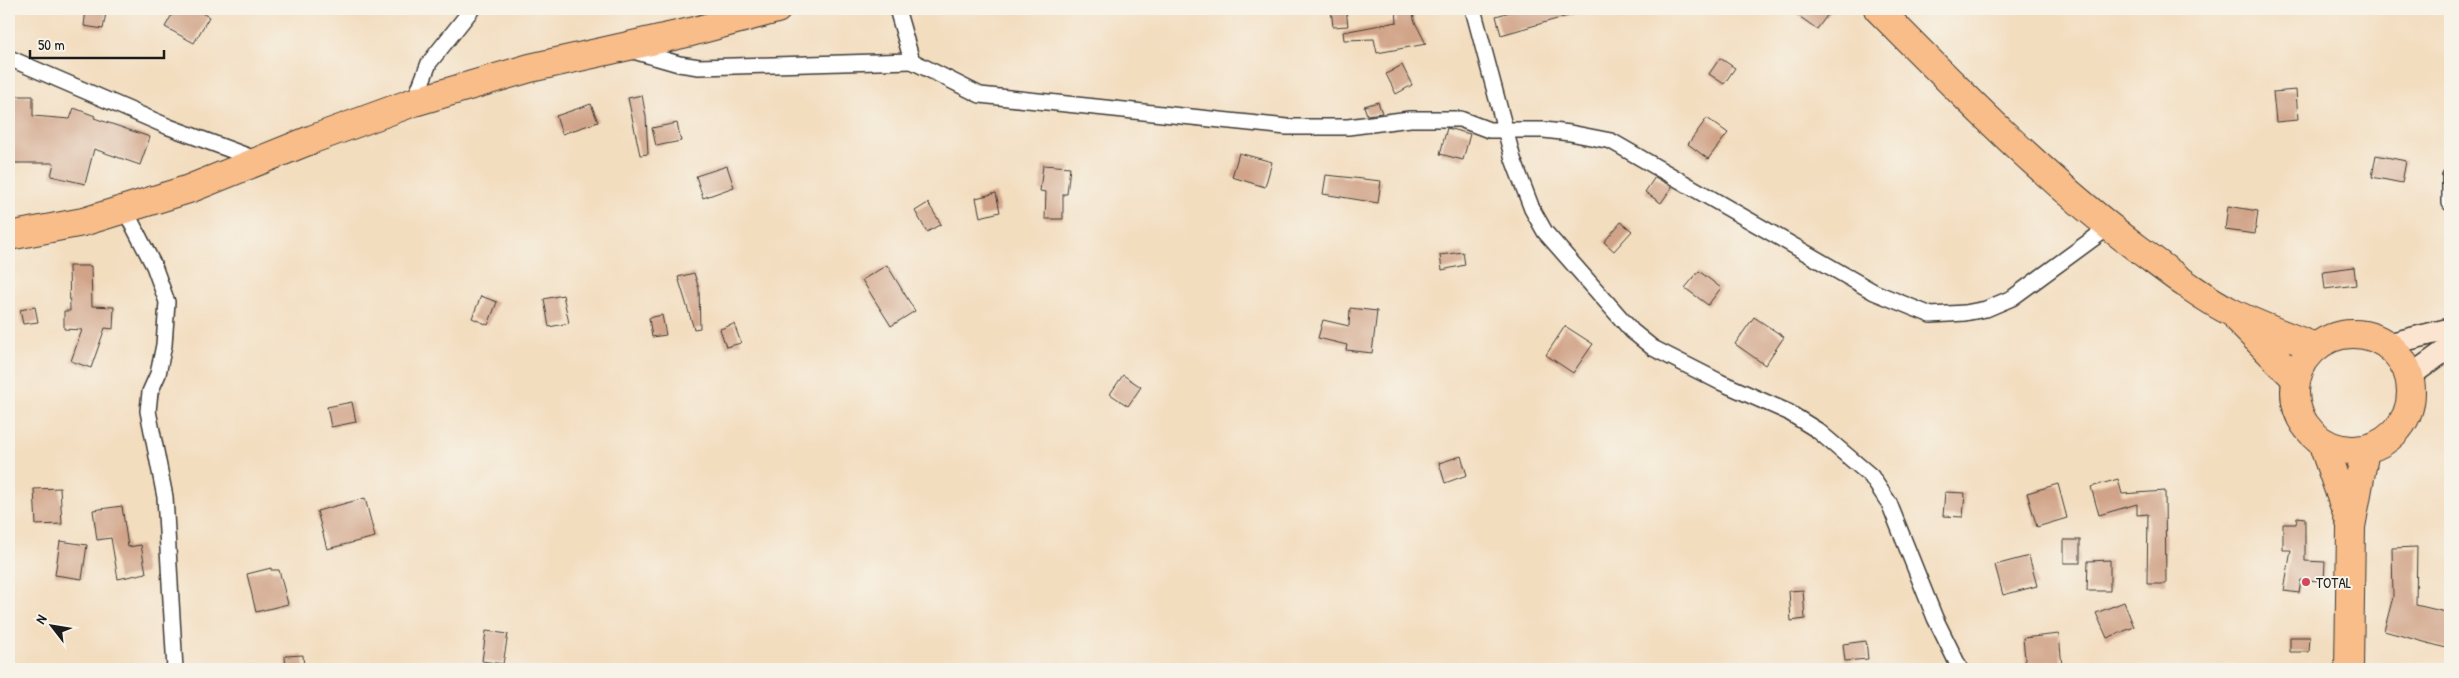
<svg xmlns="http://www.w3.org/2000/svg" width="2459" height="678" font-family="'Patrick Hand',sans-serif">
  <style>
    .building { fill: #d1a489 }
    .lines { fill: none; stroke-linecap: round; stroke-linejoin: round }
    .street-casing { stroke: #3c3934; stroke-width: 18 }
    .secondary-casing { stroke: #3c3934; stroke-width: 24 }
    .highway-casing { stroke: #3c3934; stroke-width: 30 }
    .street { stroke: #fff; stroke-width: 15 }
    .secondary { stroke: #fce5d0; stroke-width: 21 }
    .highway { stroke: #f8bd89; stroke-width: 28 }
    .poi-dot { fill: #d1495b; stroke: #f7f3e8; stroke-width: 2 }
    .labels { text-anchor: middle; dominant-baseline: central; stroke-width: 4; stroke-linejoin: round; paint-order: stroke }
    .poi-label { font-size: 15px; fill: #1c1c1c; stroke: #f7f3e8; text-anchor: start }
  </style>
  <rect width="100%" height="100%" fill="#f7f3e8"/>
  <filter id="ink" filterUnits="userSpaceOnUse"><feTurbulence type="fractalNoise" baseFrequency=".02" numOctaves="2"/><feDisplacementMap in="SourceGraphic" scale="10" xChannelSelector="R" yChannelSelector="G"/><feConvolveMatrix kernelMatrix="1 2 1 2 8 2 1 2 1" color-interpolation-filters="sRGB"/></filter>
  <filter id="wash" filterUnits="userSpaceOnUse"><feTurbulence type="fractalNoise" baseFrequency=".0096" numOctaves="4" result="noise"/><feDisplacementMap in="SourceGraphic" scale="20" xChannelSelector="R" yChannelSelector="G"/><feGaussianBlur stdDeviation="1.12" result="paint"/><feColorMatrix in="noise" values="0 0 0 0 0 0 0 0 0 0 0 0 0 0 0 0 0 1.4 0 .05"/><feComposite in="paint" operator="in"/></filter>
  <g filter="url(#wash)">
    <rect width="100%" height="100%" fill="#f3ddbf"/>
    <g id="blocks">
      <g class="building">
        <polygon points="86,9 106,13 103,29 84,26"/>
        <polygon points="175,9 195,9 209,17 194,43 165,27"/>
        <polygon points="1331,9 1346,9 1348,26 1333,27"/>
        <polygon points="1396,9 1413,9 1414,20 1426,44 1377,53 1374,39 1344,40 1343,32 1397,22"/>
        <polygon points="1520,9 1578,9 1578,13 1501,35 1496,16"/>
        <polygon points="1789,9 1832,9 1817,29"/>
        <polygon points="1720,58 1735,68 1724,84 1709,74"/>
        <polygon points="1402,65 1412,85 1396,94 1386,74"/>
        <polygon points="2296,90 2298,120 2276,122 2273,92"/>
        <polygon points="642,95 646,117 648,154 640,155 628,98"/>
        <polygon points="9,96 33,96 33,116 70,119 74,108 95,116 94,118 150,137 140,165 94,149 85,184 51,176 54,163 9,163"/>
        <polygon points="1378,102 1382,113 1367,115 1364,106"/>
        <polygon points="591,104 598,122 562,134 556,116"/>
        <polygon points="1707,118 1728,133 1708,159 1688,144"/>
        <polygon points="677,123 681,141 656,146 652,128"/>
        <polygon points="1447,128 1470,134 1463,160 1440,154"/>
        <polygon points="1239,153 1272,162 1265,187 1232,177"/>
        <polygon points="2376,155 2406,161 2402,183 2372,177"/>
        <polygon points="1043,165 1070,167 1067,194 1063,194 1063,219 1045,219 1046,192 1040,191"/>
        <polygon points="727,166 734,187 703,198 696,176"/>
        <polygon points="1326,175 1381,181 1378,203 1323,194"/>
        <polygon points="1655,177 1672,187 1661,203 1645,192"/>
        <polygon points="996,193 1000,212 980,217 976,198"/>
        <polygon points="928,203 941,224 927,232 915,211"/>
        <polygon points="2228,206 2258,211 2255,234 2225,230"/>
        <polygon points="1621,222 1632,231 1614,251 1604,242"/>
        <polygon points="1463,252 1465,265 1442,270 1440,255"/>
        <polygon points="887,265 915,311 891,326 862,280"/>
        <polygon points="69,266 91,266 92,306 114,307 113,329 105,328 91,368 71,361 82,330 64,329 64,311 70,311"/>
        <polygon points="2354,267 2356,285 2325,289 2323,271"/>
        <polygon points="1699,271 1721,288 1708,305 1685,288"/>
        <polygon points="694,273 699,289 700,328 694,329 678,277"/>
        <polygon points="563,295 569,323 549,327 544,299"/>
        <polygon points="481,296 497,302 488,325 472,318"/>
        <polygon points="35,307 38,322 23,324 20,310"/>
        <polygon points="1350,308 1377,311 1372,353 1346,350 1347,345 1318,338 1323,320 1349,326"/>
        <polygon points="662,315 666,335 652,337 649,318"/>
        <polygon points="1754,317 1784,337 1765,365 1735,344"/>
        <polygon points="734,324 741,343 726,347 720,329"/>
        <polygon points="1565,326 1593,344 1573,373 1546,355"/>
        <polygon points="1123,375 1141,387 1128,406 1110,394"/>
        <polygon points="352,402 356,422 331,427 327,407"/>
        <polygon points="1461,456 1467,475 1445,483 1439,463"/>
        <polygon points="2118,479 2122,494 2165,491 2166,584 2147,584 2148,514 2137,515 2137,504 2099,515 2091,487"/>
        <polygon points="2058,484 2067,518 2037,527 2027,493"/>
        <polygon points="60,488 62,524 36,525 34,489"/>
        <polygon points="1945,492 1965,493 1963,517 1943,516"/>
        <polygon points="365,498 375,537 327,549 317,511"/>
        <polygon points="122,506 128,547 141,545 146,573 118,579 111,538 97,540 93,510"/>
        <polygon points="2297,517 2305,518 2305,561 2325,562 2324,581 2301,580 2299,593 2284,591 2291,550 2283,550 2283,524 2296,524"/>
        <rect x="2064" y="540" width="16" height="23"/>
        <polygon points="60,541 87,545 82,579 55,575"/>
        <polygon points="2417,547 2416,605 2450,613 2450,631 2446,648 2384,631 2393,597 2392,548"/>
        <polygon points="2029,556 2037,586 2003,595 1995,565"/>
        <polygon points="2110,560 2110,591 2087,591 2088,561"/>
        <polygon points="271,568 271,570 279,570 288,604 256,612 247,574"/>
        <polygon points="1803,590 1805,619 1791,621 1789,591"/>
        <polygon points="2124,602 2134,627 2107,638 2096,613"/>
        <polygon points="486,631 508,634 503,664 482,661"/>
        <polygon points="2059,634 2062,667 2026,669 2023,638"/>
        <polygon points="2290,637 2310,637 2309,652 2290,652"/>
        <polygon points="1866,641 1868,659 1845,661 1843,644"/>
        <polygon points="303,655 304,669 286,669 285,656"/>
      </g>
    </g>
  </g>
  <g filter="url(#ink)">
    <use href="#blocks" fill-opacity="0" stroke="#3c3934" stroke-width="1"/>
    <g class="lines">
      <defs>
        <g id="street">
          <polyline points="897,9 912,61 980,95 1287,127 1348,127 1410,119 1460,119 1489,130 1544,130 1570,133 1611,141 1874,292 1931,315 1965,313 1986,309 2012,298 2109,227"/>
          <polyline points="1473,9 1513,159 1532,209 1545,232 1632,331 1653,348 1720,382 1788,412 1817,430 1871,476 1889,503 1935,618 1960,669"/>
          <polyline points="630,50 679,64 699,67 912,61"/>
          <polyline points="9,58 169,127 258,160"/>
          <polyline points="414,102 429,63 472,9"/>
          <polyline points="2450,176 2450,203"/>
          <polyline points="125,210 154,266 167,302 164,345 158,374 150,392 148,411 165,497 175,669"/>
        </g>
        <g id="secondary">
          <polyline points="2389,344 2450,329"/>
          <polyline points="2410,376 2450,347"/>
        </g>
        <g id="highway">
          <path d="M1878,9C1961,93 2043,177 2137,248C2167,270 2198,295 2231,312C2258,326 2288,336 2315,347"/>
          <polyline points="9,236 83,222 189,189 313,139 414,102 530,68 691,32 777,9"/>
          <polyline points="2239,321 2296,379"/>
          <circle cx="2353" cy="392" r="58"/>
          <polyline points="2322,442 2351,525"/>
          <polyline points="2349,669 2351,527 2365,450"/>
        </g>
      </defs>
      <use href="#street" class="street-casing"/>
      <use href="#secondary" class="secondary-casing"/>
      <use href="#highway" class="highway-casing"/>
      <use href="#street" class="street"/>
      <use href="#secondary" class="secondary"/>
      <use href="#highway" class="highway"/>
    </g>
  </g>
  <circle class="poi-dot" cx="2306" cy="582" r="5"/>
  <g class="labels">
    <g class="poi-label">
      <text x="2316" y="582">TOTAL</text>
    </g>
  </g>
  <rect width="2459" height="678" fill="none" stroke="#f7f3e8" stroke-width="30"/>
  <g transform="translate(52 626) rotate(301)" stroke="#f7f3e8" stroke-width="4" paint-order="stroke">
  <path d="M0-4L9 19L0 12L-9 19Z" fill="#1c1c1c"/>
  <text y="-8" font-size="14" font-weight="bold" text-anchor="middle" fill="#1c1c1c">N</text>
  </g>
  <path d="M30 50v8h134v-8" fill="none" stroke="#1c1c1c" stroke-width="2.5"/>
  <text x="38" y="50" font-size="15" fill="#1c1c1c" stroke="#f7f3e8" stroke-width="4" paint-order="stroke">50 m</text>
</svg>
